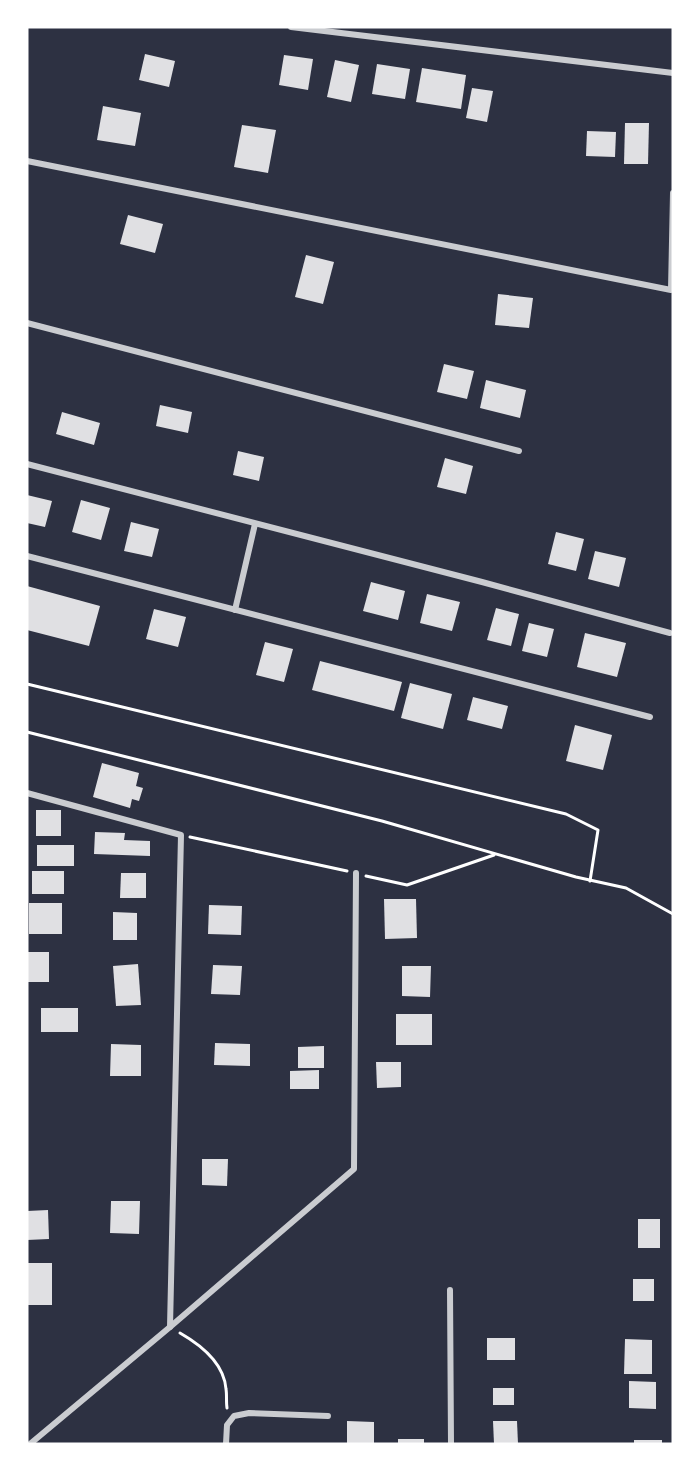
<svg xmlns="http://www.w3.org/2000/svg" width="700" height="1471" font-family="'Source Sans 3',sans-serif">
  <style>
    .building { fill: #e0e0e3 }
    .lines { fill: none; stroke-linecap: round; stroke-linejoin: round }
    .path { stroke: #fff; stroke-width: 3 }
    .minor { stroke: #caccd0; stroke-width: 6 }
  </style>
  <rect width="100%" height="100%" fill="#2d3142"/>
  <g class="building">
    <polygon points="145,54 175,61 169,87 139,80"/>
    <polygon points="284,55 313,59 308,90 279,85"/>
    <polygon points="335,60 359,65 351,102 327,97"/>
    <polygon points="377,64 410,69 405,99 372,94"/>
    <polygon points="422,68 466,75 461,109 416,102"/>
    <polygon points="472,88 493,91 487,122 466,118"/>
    <polygon points="103,106 141,113 135,146 97,140"/>
    <polygon points="625,123 649,123 648,164 624,164"/>
    <polygon points="242,125 276,130 268,173 234,167"/>
    <polygon points="587,131 616,132 615,157 586,156"/>
    <polygon points="128,215 163,224 155,253 120,244"/>
    <polygon points="306,255 334,262 323,304 295,297"/>
    <polygon points="498,294 533,298 529,328 495,325"/>
    <polygon points="444,364 474,371 467,399 437,392"/>
    <polygon points="486,380 526,390 520,418 480,408"/>
    <polygon points="160,405 192,412 188,433 156,426"/>
    <polygon points="62,412 100,423 94,445 56,434"/>
    <polygon points="238,451 264,457 259,481 233,475"/>
    <polygon points="445,458 473,466 466,494 437,487"/>
    <polygon points="27,495 52,501 45,527 27,523"/>
    <polygon points="81,500 110,508 101,540 72,532"/>
    <polygon points="131,522 159,529 152,557 124,551"/>
    <polygon points="556,532 584,539 576,571 548,564"/>
    <polygon points="595,551 626,558 619,587 588,579"/>
    <polygon points="371,582 405,591 398,620 363,611"/>
    <polygon points="27,586 100,606 89,646 27,630"/>
    <polygon points="427,594 460,602 452,631 420,623"/>
    <polygon points="496,608 519,614 511,646 487,640"/>
    <polygon points="154,609 186,617 178,647 146,639"/>
    <polygon points="529,623 554,629 547,657 522,651"/>
    <polygon points="585,633 626,643 617,677 577,667"/>
    <polygon points="265,642 293,649 284,682 256,675"/>
    <polygon points="320,661 402,682 394,711 312,690"/>
    <polygon points="410,683 452,694 443,729 401,718"/>
    <polygon points="473,697 508,706 502,729 467,720"/>
    <polygon points="575,725 612,735 603,770 566,761"/>
    <polygon points="102,763 139,773 136,786 143,788 139,801 132,799 130,808 93,797"/>
    <rect x="36" y="810" width="25" height="26"/>
    <polygon points="95,832 125,833 124,840 150,841 150,856 94,854"/>
    <rect x="37" y="845" width="37" height="21"/>
    <rect x="32" y="871" width="32" height="23"/>
    <polygon points="121,873 146,873 146,898 120,898"/>
    <polygon points="384,899 416,899 417,938 385,939"/>
    <rect x="29" y="903" width="33" height="31"/>
    <polygon points="209,905 242,906 241,935 208,934"/>
    <polygon points="113,912 137,913 137,940 113,940"/>
    <rect x="27" y="952" width="22" height="30"/>
    <polygon points="138,964 141,1005 116,1006 113,966"/>
    <polygon points="213,965 242,966 240,995 211,994"/>
    <polygon points="402,966 431,966 430,997 402,996"/>
    <rect x="41" y="1008" width="37" height="24"/>
    <rect x="396" y="1014" width="36" height="31"/>
    <polygon points="215,1043 250,1044 250,1066 214,1065"/>
    <polygon points="111,1044 141,1045 141,1076 110,1076"/>
    <polygon points="324,1046 324,1068 298,1068 298,1047"/>
    <polygon points="376,1062 401,1062 401,1087 377,1088"/>
    <polygon points="319,1070 319,1089 290,1089 290,1071"/>
    <polygon points="202,1159 228,1159 227,1186 202,1185"/>
    <polygon points="111,1201 140,1201 139,1234 110,1233"/>
    <polygon points="48,1210 49,1239 27,1240 27,1211"/>
    <rect x="638" y="1219" width="22" height="29"/>
    <rect x="27" y="1263" width="25" height="42"/>
    <rect x="633" y="1279" width="21" height="22"/>
    <rect x="487" y="1338" width="28" height="22"/>
    <polygon points="625,1339 652,1340 652,1374 624,1374"/>
    <polygon points="629,1381 656,1382 656,1409 629,1408"/>
    <rect x="493" y="1388" width="21" height="17"/>
    <polygon points="347,1421 374,1422 374,1444 347,1444"/>
    <polygon points="493,1421 517,1421 518,1444 494,1444"/>
    <rect x="398" y="1439" width="26" height="5"/>
    <rect x="634" y="1440" width="28" height="4"/>
  </g>
  <g class="lines">
    <g class="path">
      <polyline points="27,684 566,814 598,830 590,881"/>
      <polyline points="27,732 382,821 576,877 626,888 673,914"/>
      <polyline points="190,837 347,871"/>
      <polyline points="366,876 407,885 494,855"/>
      <path d="M180,1333C201,1345 224,1363 226,1389C227,1395 226,1402 227,1408"/>
    </g>
    <g class="minor">
      <polyline points="291,27 673,73"/>
      <polyline points="27,161 671,290 673,193"/>
      <polyline points="27,323 519,451"/>
      <polyline points="27,464 482,582 670,633"/>
      <polyline points="27,556 650,717"/>
      <polyline points="235,610 255,524"/>
      <polyline points="27,793 181,835 170,1327"/>
      <polyline points="450,1290 451,1444"/>
      <polyline points="30,1444 170,1327 354,1169 356,873"/>
      <polyline points="226,1444 227,1425 234,1416 249,1413 328,1416"/>
    </g>
  </g>
  <rect width="700" height="1471" fill="none" stroke="#ffffff" stroke-width="57"/>
</svg>
